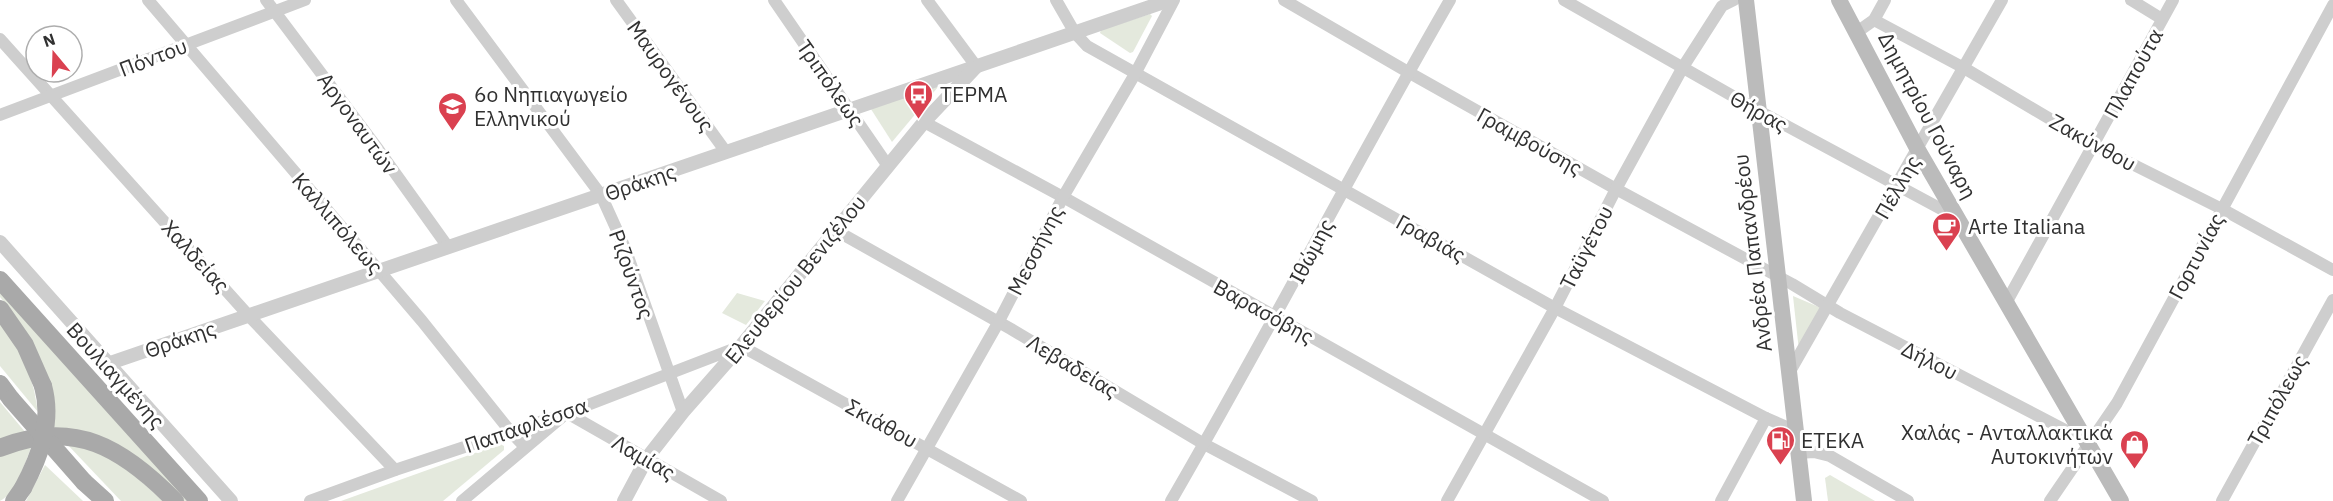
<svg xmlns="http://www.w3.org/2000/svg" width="2333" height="501" font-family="'IBM Plex Sans',sans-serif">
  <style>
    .green { fill: #e4e9dd }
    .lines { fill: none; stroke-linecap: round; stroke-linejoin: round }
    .minor { stroke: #cecece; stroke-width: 12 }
    .tertiary { stroke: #cecece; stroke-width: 14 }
    .secondary { stroke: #bbb; stroke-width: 16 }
    .primary { stroke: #a9a9a9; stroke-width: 18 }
    .primary-bridge { stroke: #a9a9a9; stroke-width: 18 }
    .labels { text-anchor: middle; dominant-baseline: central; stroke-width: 6; stroke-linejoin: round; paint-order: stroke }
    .street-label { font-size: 21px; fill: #313131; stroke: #fff }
    .poi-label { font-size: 21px; fill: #313131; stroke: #fff; text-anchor: start }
  </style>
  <rect width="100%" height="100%" fill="#fff"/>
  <g class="green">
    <polygon points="1150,14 1152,16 1133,52 1130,53 1100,33 1101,30"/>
    <polygon points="943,81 892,142 869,106"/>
    <polygon points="0,289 188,501 181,501 156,475 53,431 10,309 0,297"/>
    <polygon points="737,293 765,301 746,325 722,313"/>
    <polygon points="1793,296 1826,310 1799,351"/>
    <polygon points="0,323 25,360 34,390 38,412 0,366"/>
    <polygon points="0,402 26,433 0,442"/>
    <path d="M33,442C27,458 16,494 0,501V455Z"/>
    <polygon points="66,443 98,451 131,472 163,501 121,501"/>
    <polygon points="500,444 504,446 504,450 443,501 341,501"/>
    <polygon points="45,465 83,501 26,501"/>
    <polygon points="1830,475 1875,501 1828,501 1825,478"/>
  </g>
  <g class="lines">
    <g class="minor">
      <polyline points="148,0 422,321 510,431 525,447"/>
      <polyline points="266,0 375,145 448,247"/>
      <polyline points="456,0 601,195 625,248 683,412"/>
      <polyline points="616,0 726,152"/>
      <polyline points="774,0 888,166"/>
      <polyline points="927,0 976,66"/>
      <polyline points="1056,0 1075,33 1087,46 1555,308 1766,418 1796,431"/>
      <polyline points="1284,0 1408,72 1616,189 1792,284 1840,313 2069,432 2084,438"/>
      <polyline points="1564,0 1759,111 1956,217"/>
      <polyline points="2131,0 2162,19"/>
      <polyline points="1874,20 1964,68 2094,145 2222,209 2333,270"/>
      <polyline points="1857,32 1874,20 1885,0"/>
      <polyline points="0,39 249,316 395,470"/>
      <polyline points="0,115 305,0"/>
      <polyline points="924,122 1063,197 1603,501"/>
      <polyline points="835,230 1011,329 1204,444 1312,501"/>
      <polyline points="2006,303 2173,0"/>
      <polyline points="1789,373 2002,0"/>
      <polyline points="567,413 721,501"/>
      <polyline points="1798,453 1814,452 1830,456 1908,501"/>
      <polyline points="310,501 395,470 567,413 741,346 1021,501"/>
      <polyline points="462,501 562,417"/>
      <polyline points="897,501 998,323 1063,197 1135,74 1174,0"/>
      <path d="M1171,501C1267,336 1354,166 1450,0"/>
      <polyline points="1447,501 1555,308 1616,189 1683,67 1722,6 1734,0"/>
      <polyline points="1721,501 1766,418"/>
      <polyline points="2050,501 2117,403 2333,5"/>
      <polyline points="2222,501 2333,300"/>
    </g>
    <g class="tertiary">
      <polyline points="0,242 231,501"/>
      <polyline points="110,363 1170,0"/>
      <polyline points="624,501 647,458 683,412 741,346 924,122 975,68"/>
    </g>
    <g class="secondary">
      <polyline points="1746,0 1804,501"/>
      <polyline points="1839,0 1918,150 2121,501"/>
    </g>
    <g class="primary">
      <polyline points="0,280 199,501"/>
      <polyline points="0,309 25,345 43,386"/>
      <polyline points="0,384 11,399"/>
      <path d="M0,448C74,418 123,448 175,501"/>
      <polyline points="84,482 105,501"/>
      <polyline points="14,501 23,488"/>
    </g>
    <g class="primary-bridge">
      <polyline points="11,399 84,482"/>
      <path d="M23,488C40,456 53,422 43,386"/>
    </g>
  </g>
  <defs>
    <symbol id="bus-pin" viewBox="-11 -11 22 30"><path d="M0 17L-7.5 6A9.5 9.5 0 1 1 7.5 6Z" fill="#da4150" stroke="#fff"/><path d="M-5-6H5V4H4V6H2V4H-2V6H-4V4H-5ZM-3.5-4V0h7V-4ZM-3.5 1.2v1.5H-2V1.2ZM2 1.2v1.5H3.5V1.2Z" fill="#fff"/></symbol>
    <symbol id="school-pin" viewBox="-11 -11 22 30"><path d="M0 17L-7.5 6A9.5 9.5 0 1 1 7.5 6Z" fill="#da4150" stroke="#fff"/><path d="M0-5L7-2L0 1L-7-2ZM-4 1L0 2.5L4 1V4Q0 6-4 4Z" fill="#fff"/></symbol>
    <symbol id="cafe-pin" viewBox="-11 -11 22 30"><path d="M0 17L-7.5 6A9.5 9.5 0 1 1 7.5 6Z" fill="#da4150" stroke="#fff"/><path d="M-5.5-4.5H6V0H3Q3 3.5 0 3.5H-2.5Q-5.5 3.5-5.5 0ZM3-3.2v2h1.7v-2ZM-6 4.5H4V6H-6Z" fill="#fff"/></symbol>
    <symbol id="fuel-pin" viewBox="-11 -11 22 30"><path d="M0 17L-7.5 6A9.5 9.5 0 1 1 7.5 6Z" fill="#da4150" stroke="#fff"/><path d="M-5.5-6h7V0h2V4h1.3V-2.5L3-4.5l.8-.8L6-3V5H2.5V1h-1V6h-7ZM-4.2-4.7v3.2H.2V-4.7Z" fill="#fff"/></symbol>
    <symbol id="shop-pin" viewBox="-11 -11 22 30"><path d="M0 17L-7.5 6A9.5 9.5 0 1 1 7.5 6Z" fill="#da4150" stroke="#fff"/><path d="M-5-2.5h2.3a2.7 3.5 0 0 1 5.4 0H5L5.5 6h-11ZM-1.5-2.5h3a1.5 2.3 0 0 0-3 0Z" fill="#fff"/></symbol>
  </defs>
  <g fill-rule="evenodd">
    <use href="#bus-pin" x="902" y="78" width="33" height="45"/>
    <use href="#school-pin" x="436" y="90" width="33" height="45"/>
    <use href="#cafe-pin" x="1930" y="210" width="33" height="45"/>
    <use href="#fuel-pin" x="1764" y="424" width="33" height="45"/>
    <use href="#shop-pin" x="2118" y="428" width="33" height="45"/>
  </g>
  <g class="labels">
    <g class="street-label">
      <text transform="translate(153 57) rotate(-21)">Πόντου</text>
      <text transform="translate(2133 73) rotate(-61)">Πλαπούτα</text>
      <text transform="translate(671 76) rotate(54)">Μαυρογένους</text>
      <text transform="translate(831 83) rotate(55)">Τριπόλεως</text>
      <text transform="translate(1759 111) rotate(29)">Θήρας</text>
      <text transform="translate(1928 115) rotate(62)">Δημητρίου Γούναρη</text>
      <text transform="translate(358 123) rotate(54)">Αργοναυτών</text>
      <text transform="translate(1530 141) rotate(29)">Γραμβούσης</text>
      <text transform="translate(2093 142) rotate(29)">Ζακύνθου</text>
      <text transform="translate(640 182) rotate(-19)">Θράκης</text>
      <text transform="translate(1897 187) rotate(-60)">Πέλλης</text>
      <text transform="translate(338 223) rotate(49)">Καλλιπόλεως</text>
      <text transform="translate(1431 238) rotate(29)">Γραβιάς</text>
      <text transform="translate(1586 247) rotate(-63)">Ταϋγέτου</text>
      <text transform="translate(1035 250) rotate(-63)">Μεσσήνης</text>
      <text transform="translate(1311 251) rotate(-62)">Ιθώμης</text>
      <text transform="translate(1752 253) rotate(-97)">Ανδρέα Παπανδρέου</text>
      <text transform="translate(196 256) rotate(48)">Χαλδείας</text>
      <text transform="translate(2196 256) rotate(-62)">Γορτυνίας</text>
      <text transform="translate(632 274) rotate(70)">Ριζούντος</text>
      <text transform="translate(795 279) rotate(-51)">Ελευθερίου Βενιζέλου</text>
      <text transform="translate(1264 311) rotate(29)">Βαρασόβης</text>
      <text transform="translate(180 339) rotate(-19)">Θράκης</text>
      <text transform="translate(1930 360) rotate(27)">Δήλου</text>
      <text transform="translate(1073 366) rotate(31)">Λεβαδείας</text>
      <text transform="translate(116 375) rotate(48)">Βουλιαγμένης</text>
      <text transform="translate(2277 400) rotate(-61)">Τριπόλεως</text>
      <text transform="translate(882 423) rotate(29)">Σκιάθου</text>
      <text transform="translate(526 425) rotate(-19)">Παπαφλέσσα</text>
      <text transform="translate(644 457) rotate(30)">Λαμίας</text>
    </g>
    <g class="poi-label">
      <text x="474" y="94">6ο Νηπιαγωγείο<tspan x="474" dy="24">Ελληνικού</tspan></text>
      <text x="940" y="94">TΕΡΜΑ</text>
      <text x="1968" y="226">Arte Italiana</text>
      <text x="2113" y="432" text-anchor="end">Χαλάς - Ανταλλακτικά<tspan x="2113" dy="24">Αυτοκινήτων</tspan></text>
      <text x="1801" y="440">ΕΤΕΚΑ</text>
    </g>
  </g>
  <g transform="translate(54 54) rotate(341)"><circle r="28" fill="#ffffff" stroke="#adadad" stroke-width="1.5"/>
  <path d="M0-4.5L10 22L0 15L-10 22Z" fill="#da4150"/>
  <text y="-9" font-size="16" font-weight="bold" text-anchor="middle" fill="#313131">N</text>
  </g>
</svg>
